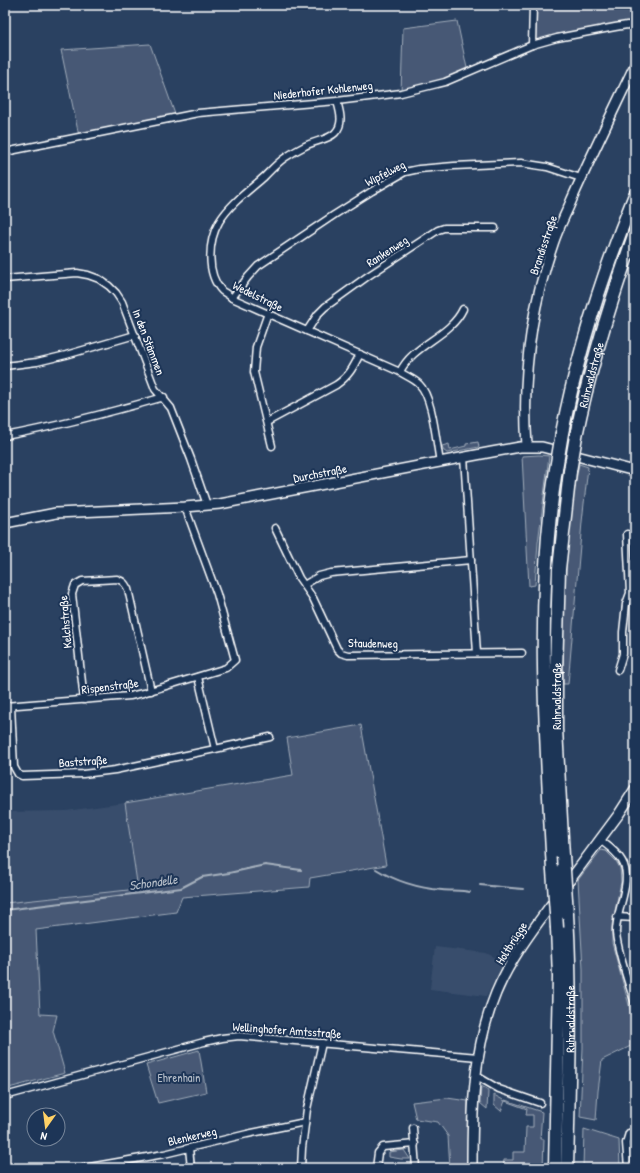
<svg xmlns="http://www.w3.org/2000/svg" width="640" height="1173" font-family="'Patrick Hand',sans-serif">
  <style>
    .built { fill: #394e6c }
    .green { fill: #465975; stroke: #a2acba }
    .lines { fill: none; stroke-linecap: round; stroke-linejoin: round }
    .stream { stroke: #a7b1be; stroke-width: 2 }
    .street-casing { stroke: #fff; stroke-width: 9 }
    .secondary-casing { stroke: #fff; stroke-width: 12 }
    .highway-casing { stroke: #fff; stroke-width: 15 }
    .street { stroke: #1d3557; stroke-width: 6 }
    .secondary { stroke: #1d3557; stroke-width: 9 }
    .highway { stroke: #1d3557; stroke-width: 12 }
    .highway-bridge-casing { stroke: #fff; stroke-width: 15; stroke-linecap: butt }
    .highway-bridge { stroke: #1d3557; stroke-width: 12 }
    .labels { text-anchor: middle; dominant-baseline: central; stroke-width: 4; stroke-linejoin: round; paint-order: stroke }
    .street-label { font-size: 12px; fill: #fff; stroke: #1d3557 }
    .park-label { font-size: 12px; fill: #b5bdc8; stroke: #1d3557 }
    .water-label { font-size: 13px; font-style: italic; fill: #b6bec8; stroke: #1d3557 }
  </style>
  <rect width="100%" height="100%" fill="#2a4161"/>
  <filter id="ink" filterUnits="userSpaceOnUse"><feTurbulence type="fractalNoise" baseFrequency=".025" numOctaves="2"/><feDisplacementMap in="SourceGraphic" scale="8" xChannelSelector="R" yChannelSelector="G"/><feConvolveMatrix kernelMatrix="1 2 1 2 8 2 1 2 1" color-interpolation-filters="sRGB"/></filter>
  <g filter="url(#ink)">
    <g class="built">
      <polygon points="125,803 138,889 5,903 5,812 66,811"/>
      <polygon points="435,947 486,953 504,962 486,996 430,989"/>
    </g>
    <g class="green">
      <polygon points="533,5 635,5 635,26 532,45"/>
      <polygon points="457,21 468,73 401,93 403,28"/>
      <polygon points="150,44 176,117 79,136 61,50"/>
      <polygon points="478,442 479,447 447,453 444,451 442,446 449,444 450,450 466,446 466,444"/>
      <polygon points="539,455 549,456 538,543 535,585 529,586 522,456"/>
      <path d="M579,464L588,467L582,522L568,684H563C563,611 565,536 579,464Z"/>
      <polygon points="361,725 386,865 310,878 309,887 182,897 176,912 36,930 40,1014 57,1015 53,1031 65,1073 5,1089 5,903 138,889 125,803 293,775 287,738"/>
      <polygon points="601,850 606,851 616,861 620,868 621,882 612,925 612,943 635,1027 635,1044 602,1060 598,1091 596,1120 580,1117 583,1048 583,969 578,880"/>
      <polygon points="199,1050 206,1092 158,1103 146,1065"/>
      <polygon points="481,1086 487,1089 488,1092 487,1109 480,1103"/>
      <polygon points="494,1095 505,1101 505,1100 542,1112 540,1139 544,1139 543,1168 503,1168 504,1160 513,1160 513,1152 525,1152 526,1127 533,1127 533,1115 526,1115 527,1109 505,1101 501,1111 494,1105"/>
      <polygon points="447,1098 468,1101 467,1168 450,1168 448,1136 438,1122 416,1119 412,1102"/>
      <polygon points="584,1129 619,1140 620,1168 583,1168"/>
      <polygon points="404,1150 410,1159 401,1159 389,1157 389,1152"/>
      <polygon points="270,1164 270,1168 217,1168 217,1165"/>
    </g>
    <g class="lines">
      <g class="stream">
        <path d="M376,869C397,882 417,888 442,890C451,891 461,890 470,892"/>
        <polyline points="480,885 523,889"/>
        <polyline points="5,910 181,888 202,877 229,873 265,865 301,870"/>
      </g>
      <defs>
        <g id="street">
          <polyline points="532,45 533,5"/>
          <path d="M337,101C340,112 344,124 335,133C328,140 314,141 305,146C299,149 292,153 286,157C278,162 271,170 264,177C248,191 230,204 219,222C208,241 206,274 222,291C225,293 229,295 232,298L400,372C406,376 414,379 419,384C433,397 436,442 440,462"/>
          <polyline points="5,152 198,113 337,101 401,93 445,82 532,45 557,38 615,27 627,25 635,26"/>
          <polyline points="5,279 77,273 88,275 99,279 109,286 116,293 122,302 155,389 171,408 191,459 207,505"/>
          <polyline points="232,298 248,277 258,266 334,215 372,191 405,172 419,169 454,166 521,163 547,167 581,178"/>
          <polyline points="268,313 256,347 254,372 272,446"/>
          <polyline points="307,331 318,314 325,307 368,276 438,230 444,228 495,228"/>
          <polyline points="5,366 37,362 66,355 135,335"/>
          <path d="M400,372C413,344 450,337 463,309"/>
          <path d="M267,422L336,385C349,376 353,368 360,354"/>
          <path d="M5,436C59,426 111,412 164,397"/>
          <polyline points="464,457 477,653"/>
          <polyline points="275,528 299,578 313,598 337,649 341,653 348,655 522,653"/>
          <polyline points="304,585 319,576 331,573 471,560"/>
          <polyline points="618,670 623,654 623,632 626,604 630,593 627,534"/>
          <path d="M84,700L72,594L75,585L82,581L117,579C123,581 125,583 128,589L151,691"/>
          <polyline points="5,706 130,696 143,693 226,668 235,660 217,594 185,507"/>
          <polyline points="11,706 14,767 18,774 22,776 83,774 115,770 215,749 198,677"/>
          <polyline points="215,749 270,737"/>
          <path d="M600,840C608,846 617,852 622,861C634,880 615,911 616,933C618,954 629,984 635,1004"/>
          <polyline points="617,917 635,918"/>
          <polyline points="475,1075 499,1089 540,1103"/>
          <polyline points="5,1096 204,1042 222,1038 239,1036 478,1057"/>
          <polyline points="413,1128 416,1168"/>
          <polyline points="189,1148 191,1168"/>
          <polyline points="84,1168 164,1154 247,1134 305,1122"/>
          <polyline points="301,1168 302,1148 307,1109 322,1043"/>
          <polyline points="376,1168 378,1153 383,1147 415,1144"/>
          <polyline points="628,1168 626,1143 629,1133 635,1132"/>
        </g>
        <g id="secondary">
          <path d="M527,446C522,378 531,308 553,244C558,228 566,214 572,199C592,154 614,109 635,65"/>
          <polyline points="5,523 56,513 185,507 220,504 492,452 520,447 542,447 635,471"/>
          <polyline points="564,888 619,814 635,789"/>
          <path d="M472,1168C472,1109 473,1049 496,993C510,959 534,928 556,898"/>
        </g>
        <g id="highway">
          <path d="M562,433C578,351 603,272 635,195"/>
          <path id="s1" d="M576,436C590,366 611,300 635,233"/>
          <path id="s2" d="M563,856L556,729V671L559,569L570,471"/>
          <path d="M553,870C546,736 535,602 556,469"/>
          <polyline points="555,1168 559,977 557,928"/>
          <path id="s3" d="M567,1168C569,1083 572,999 567,914"/>
        </g>
      </defs>
      <use href="#street" class="street-casing"/>
      <use href="#secondary" class="secondary-casing"/>
      <use href="#highway" class="highway-casing"/>
      <use href="#street" class="street"/>
      <use href="#secondary" class="secondary"/>
      <use href="#highway" class="highway"/>
      <defs>
        <g id="highway-bridge">
          <polyline points="556,469 562,433"/>
          <polyline points="570,471 576,436"/>
          <polyline points="563,856 567,914"/>
          <polyline points="553,870 557,928"/>
        </g>
      </defs>
      <use href="#highway-bridge" class="highway-bridge-casing"/>
      <use href="#highway-bridge" class="highway-bridge"/>
    </g>
  </g>
  <g class="labels">
    <g class="street-label">
      <text transform="translate(323 90) rotate(-6)">Niederhofer Kohlenweg</text>
      <text transform="translate(385 173) rotate(-27)">Wipfelweg</text>
      <text transform="translate(543 245) rotate(-71)">Brandisstraße</text>
      <text transform="translate(387 251) rotate(-33)">Rankenweg</text>
      <text transform="translate(258 296) rotate(26)">Wedelstraße</text>
      <text transform="translate(149 342) rotate(69)">In den Stämmen</text>
      <text stroke="none"><textPath href="#s1" startOffset="63">Ruhrwaldstraße</textPath></text>
      <text transform="translate(320 473) rotate(-11)">Durchstraße</text>
      <text transform="translate(65 622) rotate(-95)">Kelchstraße</text>
      <text transform="translate(373 643) rotate(1)">Staudenweg</text>
      <text transform="translate(110 686) rotate(-7)">Rispenstraße</text>
      <text stroke="none"><textPath href="#s2" startOffset="160">Ruhrwaldstraße</textPath></text>
      <text transform="translate(83 761) rotate(-4)">Baststraße</text>
      <text transform="translate(511 943) rotate(-58)">Holtbrügge</text>
      <text stroke="none"><textPath href="#s3" startOffset="149">Ruhrwaldstraße</textPath></text>
      <text transform="translate(287 1030) rotate(4)">Wellinghofer Amtsstraße</text>
      <text transform="translate(192 1136) rotate(-13)">Blenkerweg</text>
    </g>
    <g class="park-label">
      <text x="179" y="1077">Ehrenhain</text>
    </g>
    <g class="water-label">
      <text transform="translate(153 882) rotate(-8)">Schondelle</text>
    </g>
  </g>
  <rect width="640" height="1173" fill="none" stroke="#1d3557" stroke-width="20"/>
  <rect x="10" y="10" width="620" height="1153" fill="none" stroke="#fff" stroke-width="1.5" filter="url(#ink)"/>
  <g transform="translate(46 1127) rotate(194)"><circle r="19" fill="#1d3557" stroke="#77869a"/>
  <path d="M0-3L7 15L0 10L-7 15Z" fill="#ffd166"/>
  <text y="-6" font-size="11" font-weight="bold" text-anchor="middle" fill="#ffffff">N</text>
  </g>
</svg>
